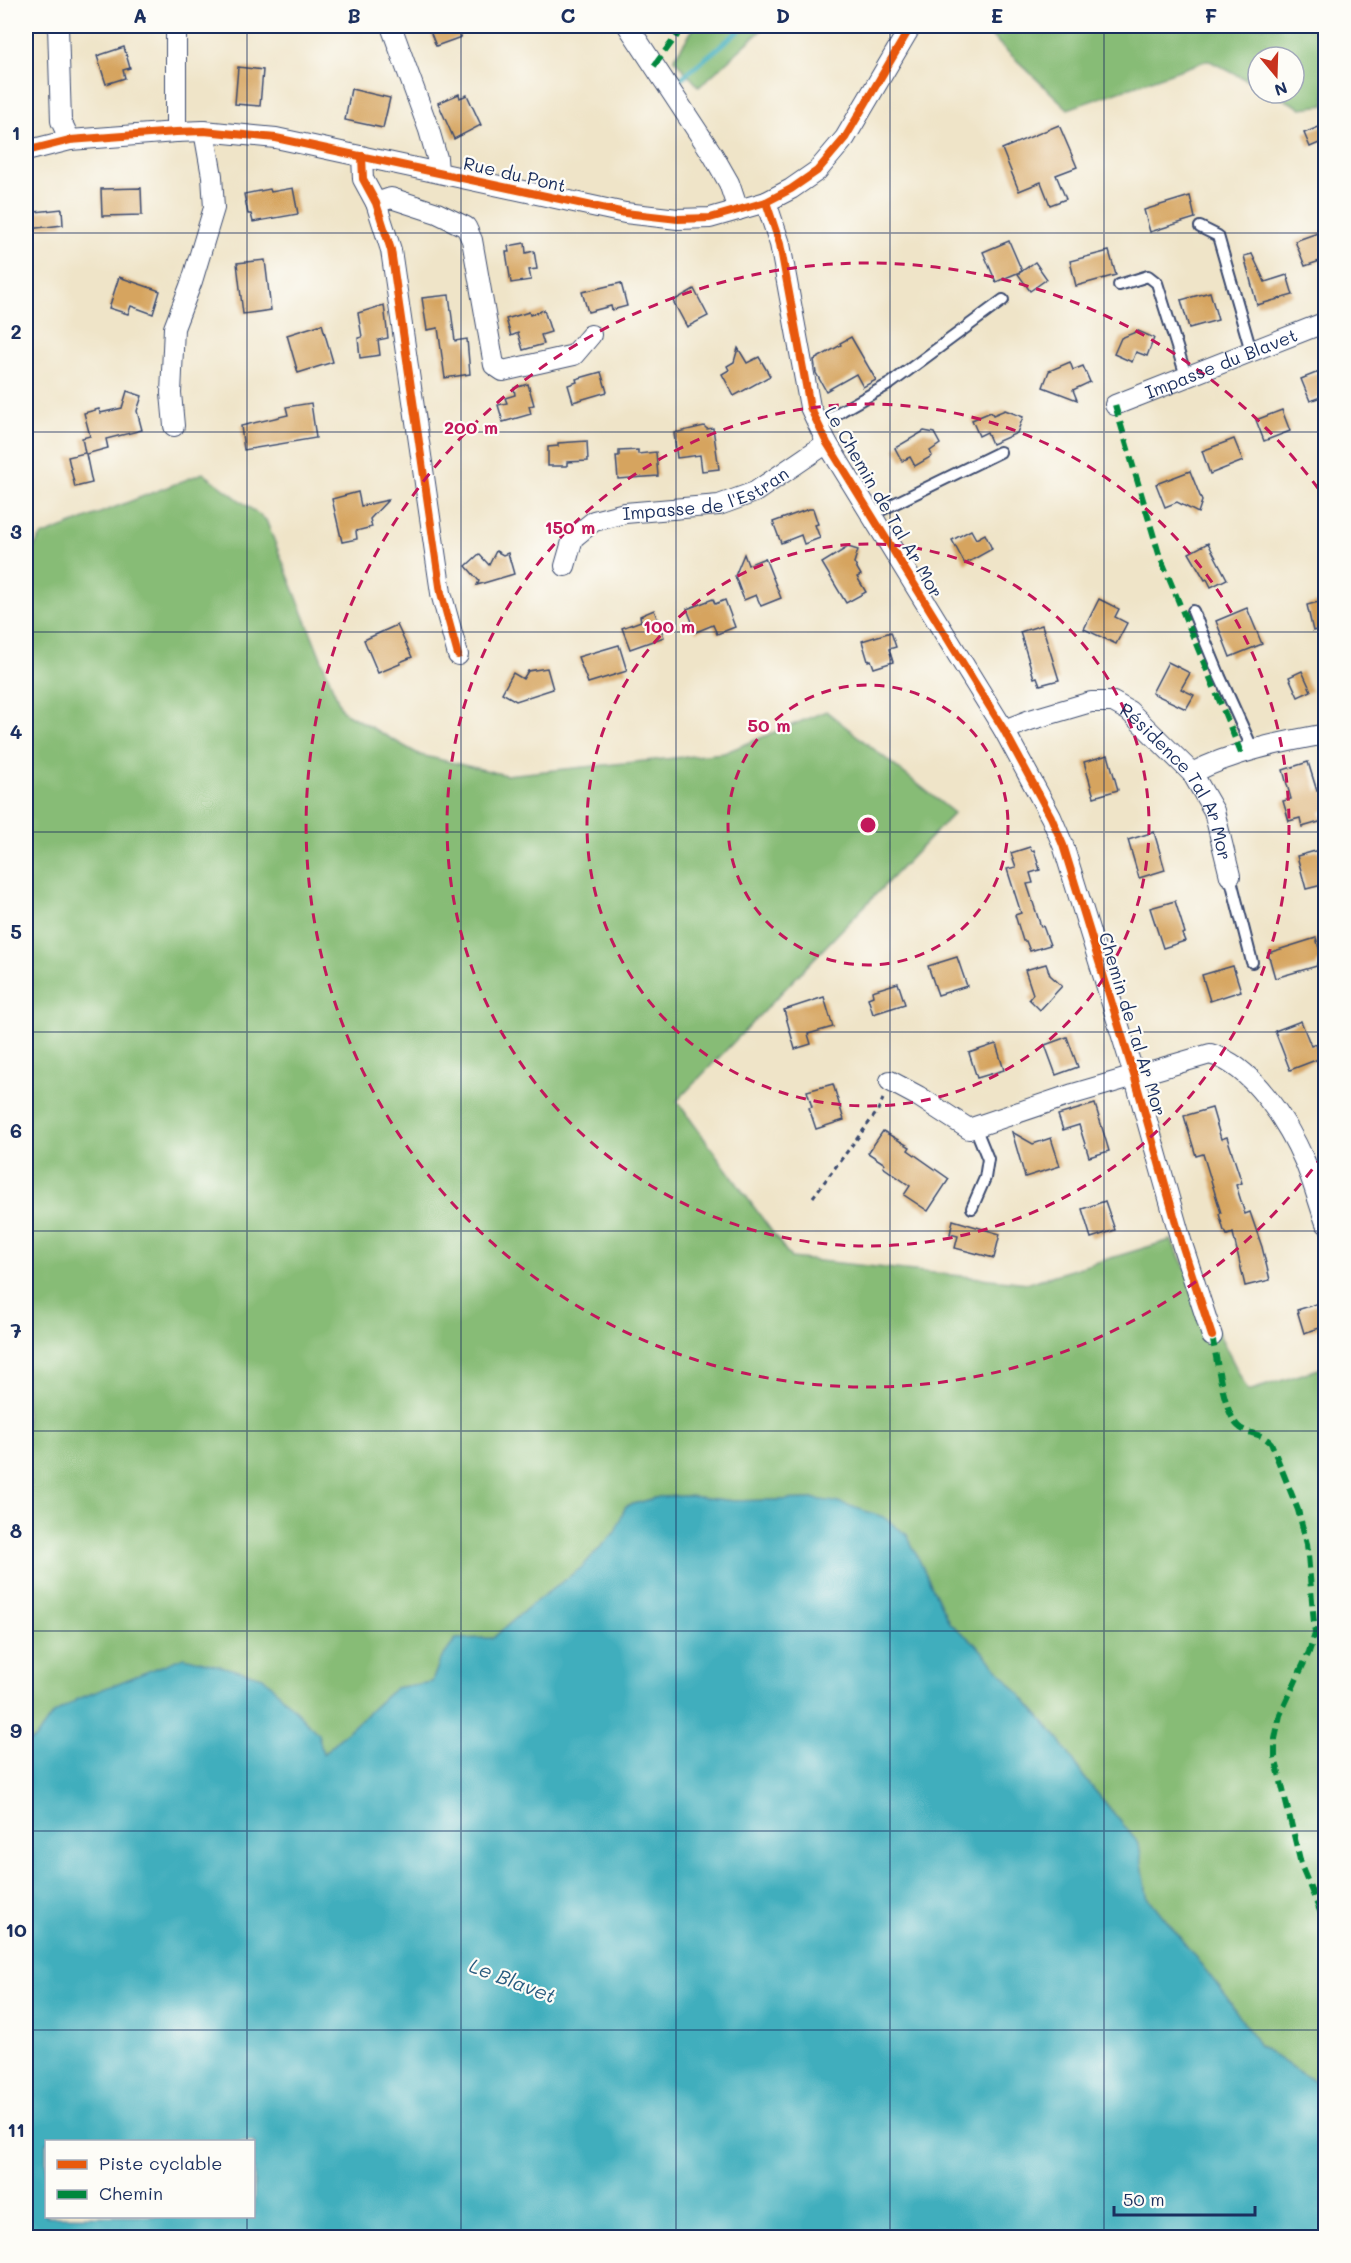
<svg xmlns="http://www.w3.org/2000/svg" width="1351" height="2263" font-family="Mali,sans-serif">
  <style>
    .forest { fill: #87bc76; stroke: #51766a; stroke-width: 1.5 }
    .water { fill: #40aebd; stroke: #2e6e8e; stroke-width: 1.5; fill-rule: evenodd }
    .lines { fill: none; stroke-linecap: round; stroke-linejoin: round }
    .stream { stroke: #40aebd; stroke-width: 5 }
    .building { fill: #d6a45f }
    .lane-casing { stroke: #3b4a6e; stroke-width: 14 }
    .street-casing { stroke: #3b4a6e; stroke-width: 22 }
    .path { stroke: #3b4a6e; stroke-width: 3; stroke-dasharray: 4.5 4.5; stroke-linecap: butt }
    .lane { stroke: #fff; stroke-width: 10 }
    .street { stroke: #fff; stroke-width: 20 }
    .quiet { stroke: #00873e; stroke-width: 6; stroke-dasharray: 12 6; stroke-linecap: butt }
    .cycleway-casing { stroke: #fdfcf7; stroke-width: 11 }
    .cycleway { stroke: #e8590c; stroke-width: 8 }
    .grid { fill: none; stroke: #1b2f5e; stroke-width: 1.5; stroke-opacity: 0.55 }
    .ring { fill: none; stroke: #c2185b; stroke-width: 3; stroke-dasharray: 10 8 }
    .labels { text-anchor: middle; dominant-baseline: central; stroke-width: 4.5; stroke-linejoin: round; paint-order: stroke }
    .street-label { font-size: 18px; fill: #1b2f5e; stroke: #fdfcf7 }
    .water-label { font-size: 20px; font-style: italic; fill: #285b7f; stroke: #fdfcf7 }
    .centre { fill: #c2185b; stroke: #fdfcf7; stroke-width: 3 }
    .ring-label { font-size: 18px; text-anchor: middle; font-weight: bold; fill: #c2185b; stroke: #fdfcf7; stroke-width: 4.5; stroke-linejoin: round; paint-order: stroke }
    .neatline { fill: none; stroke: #1b2f5e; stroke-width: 2 }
    .grid-label { font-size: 20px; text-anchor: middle; font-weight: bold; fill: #1b2f5e }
  </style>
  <rect width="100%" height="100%" fill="#fdfcf7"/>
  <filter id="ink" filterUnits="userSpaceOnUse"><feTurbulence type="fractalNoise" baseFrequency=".0167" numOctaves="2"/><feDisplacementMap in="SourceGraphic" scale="12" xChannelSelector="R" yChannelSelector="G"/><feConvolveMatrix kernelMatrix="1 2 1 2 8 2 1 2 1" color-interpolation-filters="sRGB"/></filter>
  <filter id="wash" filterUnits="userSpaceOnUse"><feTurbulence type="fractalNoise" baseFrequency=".008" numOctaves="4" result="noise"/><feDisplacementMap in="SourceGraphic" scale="24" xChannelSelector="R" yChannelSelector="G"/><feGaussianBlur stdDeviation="1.35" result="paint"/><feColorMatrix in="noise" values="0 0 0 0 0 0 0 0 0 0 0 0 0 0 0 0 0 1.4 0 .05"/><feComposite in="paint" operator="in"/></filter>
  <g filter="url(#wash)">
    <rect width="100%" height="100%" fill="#efe4c8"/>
    <g class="forest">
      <polygon points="695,26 766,26 699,87 674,59"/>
      <polygon points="989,26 1317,26 1325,59 1325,105 1301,108 1272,93 1294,93 1294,57 1258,57 1258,86 1208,60 1068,109 986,31"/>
      <polygon points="203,473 266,520 342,711 420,755 506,775 724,753 826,711 954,813 677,1101 791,1258 1028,1283 1171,1240 1248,1391 1325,1367 1325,2089 1259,2046 1225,1995 1147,1896 1139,1844 1083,1776 1059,1739 975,1643 950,1624 907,1535 814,1499 734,1501 688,1496 659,1497 626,1506 615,1532 582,1567 531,1605 493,1638 456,1639 440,1661 432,1682 395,1688 323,1754 52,1715 36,1738 26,1743 26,559 41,536"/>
    </g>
    <path class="water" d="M688,1496L734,1501L814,1499L841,1503L883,1517L907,1535L950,1624L975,1643L1059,1739L1083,1776L1139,1844L1147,1896L1225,1995L1259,2046L1325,2089V2237H26V1744L36,1738L52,1715L78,1699L184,1657L263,1677L318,1734L323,1754L395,1688L432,1682L440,1661L456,1639L493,1638L531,1605L582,1567L615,1532L626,1506L659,1497ZM46,2142H254V2216H46Z"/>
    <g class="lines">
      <polyline class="stream" points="680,79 745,26"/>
    </g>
    <g id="blocks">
      <g class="building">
        <polygon points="428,26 457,26 461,37 436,46"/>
        <polygon points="124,47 130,68 123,70 125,78 106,84 97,56"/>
        <polygon points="238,67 263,70 260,106 235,104"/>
        <polygon points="351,89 390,98 383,128 345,120"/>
        <polygon points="459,94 460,98 467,95 481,125 454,139 438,103"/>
        <polygon points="1326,124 1326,140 1310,147 1304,133"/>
        <polygon points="1059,125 1077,167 1056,175 1066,199 1050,205 1041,182 1019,191 1002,149"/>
        <polygon points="141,188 142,215 102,216 101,189"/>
        <polygon points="293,188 298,214 253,222 251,214 248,214 244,194 270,189 271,192"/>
        <polygon points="1190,196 1195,218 1150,232 1144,210"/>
        <polygon points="62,209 63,225 28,229 26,213"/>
        <polygon points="1326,230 1326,259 1305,266 1295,241"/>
        <polygon points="1009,241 1022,271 996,282 983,252"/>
        <polygon points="525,243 526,253 534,251 537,269 529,270 531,280 511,283 506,252 509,252 508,246"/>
        <polygon points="1109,251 1116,275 1076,286 1070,261"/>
        <polygon points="1252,254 1265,282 1287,275 1293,295 1257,305 1244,256"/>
        <polygon points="265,260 271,310 243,314 237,263"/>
        <polygon points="1035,262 1047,279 1030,291 1018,274"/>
        <polygon points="119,277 160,291 153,314 131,306 128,314 109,308"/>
        <polygon points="621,283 627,306 612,310 611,306 588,312 582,292"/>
        <polygon points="694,289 708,316 687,327 673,301"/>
        <polygon points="1210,292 1218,320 1189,328 1181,300"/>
        <polygon points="449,295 455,341 467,339 470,374 445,378 438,328 427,330 422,298"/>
        <polygon points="384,305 388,338 378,340 380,355 360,358 358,338 362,337 358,313"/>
        <polygon points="544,310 551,332 541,335 544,344 523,350 518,333 511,336 506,319 529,312 530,315"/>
        <polygon points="322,324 333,362 298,373 287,335"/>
        <polygon points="1138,331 1154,338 1147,356 1136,352 1132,362 1114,354 1121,338"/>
        <polygon points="851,337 876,380 863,387 856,374 826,391 816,373 814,360 841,345 840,343"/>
        <polygon points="738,348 747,363 759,357 770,376 734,396 722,374 729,370 727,366 734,362"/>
        <polygon points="1070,362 1073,370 1083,366 1090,382 1073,390 1077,400 1043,387 1049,371"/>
        <polygon points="1326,369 1326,395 1310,401 1301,379"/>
        <polygon points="601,372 607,392 573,402 568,385 577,382 576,379"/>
        <polygon points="528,384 534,405 529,406 531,414 503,422 498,405 507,403 505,398 515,395 514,388"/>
        <polygon points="127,391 142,396 137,411 142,430 106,439 108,448 86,454 92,483 75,487 68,457 85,453 82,438 90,436 84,413 99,409 100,413 122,408"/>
        <polygon points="311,403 316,438 244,450 241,426 288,415 286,407"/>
        <polygon points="1005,410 1023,417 1017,433 992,444 987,432 979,436 972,420 991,412 993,415"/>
        <polygon points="1282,410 1290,431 1264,441 1256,420"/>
        <polygon points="704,426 707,429 713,428 719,469 702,471 700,455 677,458 674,433"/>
        <polygon points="924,431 934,433 940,444 930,451 932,456 915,466 910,457 902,461 895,448"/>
        <polygon points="1234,439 1243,461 1210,474 1202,451"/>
        <polygon points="587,441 588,461 567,462 567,466 548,466 548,447 558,446 558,443"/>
        <polygon points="638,450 638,454 656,452 658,476 618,479 616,456 619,456 619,451"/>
        <polygon points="1190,471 1202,501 1198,513 1177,502 1165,507 1156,484"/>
        <polygon points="358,492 361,506 388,500 370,519 372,527 356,531 357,539 342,542 332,499"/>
        <polygon points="809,509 813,509 818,524 815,525 820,538 804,544 801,535 781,543 773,522"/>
        <polygon points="971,530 976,539 985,534 992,549 965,564 952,540"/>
        <polygon points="1208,543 1227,579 1211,587 1207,579 1205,580 1189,553"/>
        <polygon points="848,547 858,550 854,563 861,575 857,577 866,592 846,603 822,563"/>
        <polygon points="496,551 503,555 508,553 514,574 477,585 479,581 466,566 479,554 489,565"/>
        <polygon points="744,554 748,565 765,558 781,598 761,606 756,595 744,600 735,576"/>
        <polygon points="713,599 715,604 725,600 735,627 717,634 713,625 696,632 687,609"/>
        <polygon points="1099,599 1119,609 1115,617 1127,623 1116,644 1084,629"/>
        <polygon points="1326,600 1326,627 1313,631 1307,605"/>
        <polygon points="1247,608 1262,644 1230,657 1216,621"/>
        <polygon points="654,610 664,637 630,649 622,628 641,621 640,616"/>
        <polygon points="397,625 412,657 400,662 400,664 378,673 364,640"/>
        <polygon points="1042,625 1059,680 1040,685 1037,677 1034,678 1020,632"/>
        <polygon points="891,632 896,647 889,649 893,662 874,668 871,660 868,661 862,641"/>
        <polygon points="619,645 627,671 588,683 578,657"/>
        <polygon points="1168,662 1190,673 1181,689 1194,695 1186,709 1152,693"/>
        <polygon points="547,668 553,689 516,701 502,693 513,673 523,679 528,671"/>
        <polygon points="1302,671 1311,691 1298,697 1289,677"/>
        <polygon points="1108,755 1118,790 1094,797 1084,762"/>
        <polygon points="1308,762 1317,791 1326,789 1326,810 1320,812 1323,821 1302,827 1300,818 1289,821 1283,801 1291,799 1283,770"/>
        <polygon points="1154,832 1165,870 1139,878 1128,840"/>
        <polygon points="1030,847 1032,851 1034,850 1040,870 1030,873 1033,883 1027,884 1041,927 1043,926 1050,945 1030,951 1026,941 1023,941 1015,915 1021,913 1007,869 1016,867 1011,853"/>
        <polygon points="1319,850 1326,871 1326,884 1306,889 1297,856"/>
        <polygon points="1175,901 1185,933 1182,934 1185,941 1163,948 1150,908"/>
        <polygon points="1316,938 1323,961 1317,963 1317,966 1275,978 1268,953"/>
        <polygon points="957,957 967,986 938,995 928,966"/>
        <polygon points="1046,964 1050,975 1062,986 1040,1010 1029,999 1033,994 1025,970"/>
        <polygon points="1233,966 1241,991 1210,1001 1202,975"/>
        <polygon points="898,983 905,1004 873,1014 868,998 873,996 872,991"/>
        <polygon points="824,997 833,1027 808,1034 811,1044 795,1049 784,1010"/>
        <polygon points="1301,1021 1311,1046 1316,1044 1321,1058 1290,1070 1275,1031"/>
        <polygon points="1067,1037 1078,1067 1056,1075 1045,1045"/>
        <polygon points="996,1044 1004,1070 977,1078 969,1053"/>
        <polygon points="833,1084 844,1120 816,1129 809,1108 812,1107 807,1091"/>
        <polygon points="1095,1104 1109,1151 1089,1157 1079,1125 1063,1130 1058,1115"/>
        <polygon points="1212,1108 1221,1139 1227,1137 1242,1183 1236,1185 1245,1214 1250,1212 1262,1247 1270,1280 1245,1286 1233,1233 1227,1235 1225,1231 1224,1231 1219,1214 1221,1213 1203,1154 1196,1156 1184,1116"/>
        <polygon points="883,1131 910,1147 908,1150 949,1179 928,1211 904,1195 910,1186 883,1167 885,1164 868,1153"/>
        <polygon points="1012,1132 1033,1144 1051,1138 1060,1166 1025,1177"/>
        <polygon points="1105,1201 1115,1230 1091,1238 1082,1209"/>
        <polygon points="953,1220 1000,1234 994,1258 955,1248 958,1236 950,1234"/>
        <polygon points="1326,1301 1326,1326 1304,1333 1297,1310"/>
      </g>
    </g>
  </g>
  <g filter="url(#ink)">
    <use href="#blocks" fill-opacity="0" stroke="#3b4a6e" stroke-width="1.5"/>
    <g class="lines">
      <defs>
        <g id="lane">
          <polyline points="1200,227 1218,236 1251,351"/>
          <polyline points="1119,285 1148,276 1157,283 1186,376"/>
          <polyline points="819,426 843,410 891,383 1003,300"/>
          <polyline points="871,515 1000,452"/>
          <polyline points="1193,611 1220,677 1253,750"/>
          <polyline points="1230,876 1252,962"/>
          <polyline points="972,1208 985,1178 988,1159 975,1127"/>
        </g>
        <g id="street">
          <polyline points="58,26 61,121 70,140"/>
          <polyline points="391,26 429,130 437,158 438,172"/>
          <polyline points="628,26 713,155 729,183 738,210"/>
          <polyline points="176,132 176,26"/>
          <polyline points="26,151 70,140 176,132 204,131 276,138 625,213 678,219 710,218 766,202 791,189 817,171 845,138 911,26"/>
          <polyline points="362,156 363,179 376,203 391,250 441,593 458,655"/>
          <polyline points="766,202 780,244 810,407 827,443 1004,730 1051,817 1063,845 1134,1075 1182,1244 1212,1336"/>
          <polyline points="376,203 391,198 437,213 466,227 472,240 494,365 503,371 574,355 591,335"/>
          <path id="s1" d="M1115,405L1326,322"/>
          <polyline points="174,426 171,393 174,328 192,281 214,208 212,176 204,131"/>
          <path id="s2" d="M565,566L573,538L594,521L625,513L719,505L755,492L827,443"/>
          <path id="s3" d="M1004,730L1030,720L1091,702H1113L1129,711L1192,773L1214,811L1230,876"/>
          <path d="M1192,773C1233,752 1281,742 1326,734"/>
          <path d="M890,1081L918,1096L969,1129L1073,1094L1210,1054C1252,1065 1288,1123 1305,1162C1313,1181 1319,1203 1326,1223"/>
        </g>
      </defs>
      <use href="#lane" class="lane-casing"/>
      <use href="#street" class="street-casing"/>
      <polyline class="path" points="813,1197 877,1112 883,1099"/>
      <use href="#lane" class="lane"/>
      <use href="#street" class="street"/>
      <g class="quiet">
        <polyline points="654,66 684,26"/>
        <polyline points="1115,405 1159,554 1241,753"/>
        <path d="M1212,1336C1217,1358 1223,1411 1238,1426C1247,1435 1259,1431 1271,1443L1298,1510L1307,1544L1315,1634L1309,1652L1280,1715L1275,1739V1757L1302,1868L1326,1925"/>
      </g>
      <defs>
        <g id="cycleway">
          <polyline points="26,151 70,140 176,132 204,131 276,138 625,213 678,219 710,218 766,202 791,189 817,171 845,138 911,26"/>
          <polyline points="362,156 363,179 376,203 391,250 441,593 458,655"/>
          <polyline points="766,202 780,244 810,407 827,443 1004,730 1051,817 1063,845 1134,1075 1182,1244 1212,1336"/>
        </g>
      </defs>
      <use href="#cycleway" class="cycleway-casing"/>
      <use href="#cycleway" class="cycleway"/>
    </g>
  </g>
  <path class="grid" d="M247,26V2142M461,26V2238M676,26V2238M890,26V2238M1104,26V2238M26,233H1326M26,432H1326M26,632H1326M26,832H1326M26,1032H1326M26,1231H1326M26,1431H1326M26,1631H1326M26,1831H1326M26,2030H1326M247,2216V2238"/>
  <g class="ring">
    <circle cx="868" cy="825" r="140"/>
    <circle cx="868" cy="825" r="281"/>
    <circle cx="868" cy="825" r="421"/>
    <path d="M1323 1155A562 562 0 1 1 1323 495"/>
  </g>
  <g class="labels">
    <g class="street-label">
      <text transform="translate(515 174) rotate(13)">Rue du Pont</text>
      <text stroke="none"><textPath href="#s1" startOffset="114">Impasse du Blavet</textPath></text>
      <text stroke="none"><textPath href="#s2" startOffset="172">Impasse de l'Estran</textPath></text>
      <text transform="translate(884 502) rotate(60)">Le Chemin de Tal Ar Mor</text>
      <text stroke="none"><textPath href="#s3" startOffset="219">Résidence Tal Ar Mor</textPath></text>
      <text transform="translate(1133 1024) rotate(73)">Chemin de Tal Ar Mor</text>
    </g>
    <g class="water-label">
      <text transform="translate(513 1980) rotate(21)">Le Blavet</text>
    </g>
  </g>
  <circle cx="868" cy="825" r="9" class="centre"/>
  <g class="ring-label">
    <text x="471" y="434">200 m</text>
    <text x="570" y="534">150 m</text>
    <text x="669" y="633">100 m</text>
    <text x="769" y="732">50 m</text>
  </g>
  <rect width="1351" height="2263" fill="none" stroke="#fdfcf7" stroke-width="66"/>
  <rect x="45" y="2140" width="210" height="78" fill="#fdfcf7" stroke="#a3aaba" stroke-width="1.5"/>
  <rect x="57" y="2160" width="30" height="9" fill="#e8590c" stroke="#a3aaba" stroke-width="1.5"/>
  <text x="99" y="2170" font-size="18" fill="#1b2f5e">Piste cyclable</text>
  <rect x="57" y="2190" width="30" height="9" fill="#00873e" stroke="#a3aaba" stroke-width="1.5"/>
  <text x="99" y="2200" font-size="18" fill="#1b2f5e">Chemin</text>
  <g transform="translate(1276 75) rotate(161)"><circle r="28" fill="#fdfcf7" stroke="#a3aaba" stroke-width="1.5"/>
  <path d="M0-4.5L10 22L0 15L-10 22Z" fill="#c8321e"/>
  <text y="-9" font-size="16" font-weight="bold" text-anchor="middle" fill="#1b2f5e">N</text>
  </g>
  <path d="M1114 2206v9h141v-9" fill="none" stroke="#1b2f5e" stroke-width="3"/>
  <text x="1123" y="2206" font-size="18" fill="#1b2f5e" stroke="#fdfcf7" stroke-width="4.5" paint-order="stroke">50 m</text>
  <rect x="33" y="33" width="1285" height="2197" class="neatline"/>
  <g class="grid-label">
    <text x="140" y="23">A</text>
    <text x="354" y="23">B</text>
    <text x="568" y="23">C</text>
    <text x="783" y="23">D</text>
    <text x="997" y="23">E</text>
    <text x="1211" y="23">F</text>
    <text x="16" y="140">1</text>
    <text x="16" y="339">2</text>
    <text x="16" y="539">3</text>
    <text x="16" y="739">4</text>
    <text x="16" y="939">5</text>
    <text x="16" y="1138">6</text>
    <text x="16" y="1338">7</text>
    <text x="16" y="1538">8</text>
    <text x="16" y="1738">9</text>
    <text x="16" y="1937">10</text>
    <text x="16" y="2137">11</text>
  </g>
</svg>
